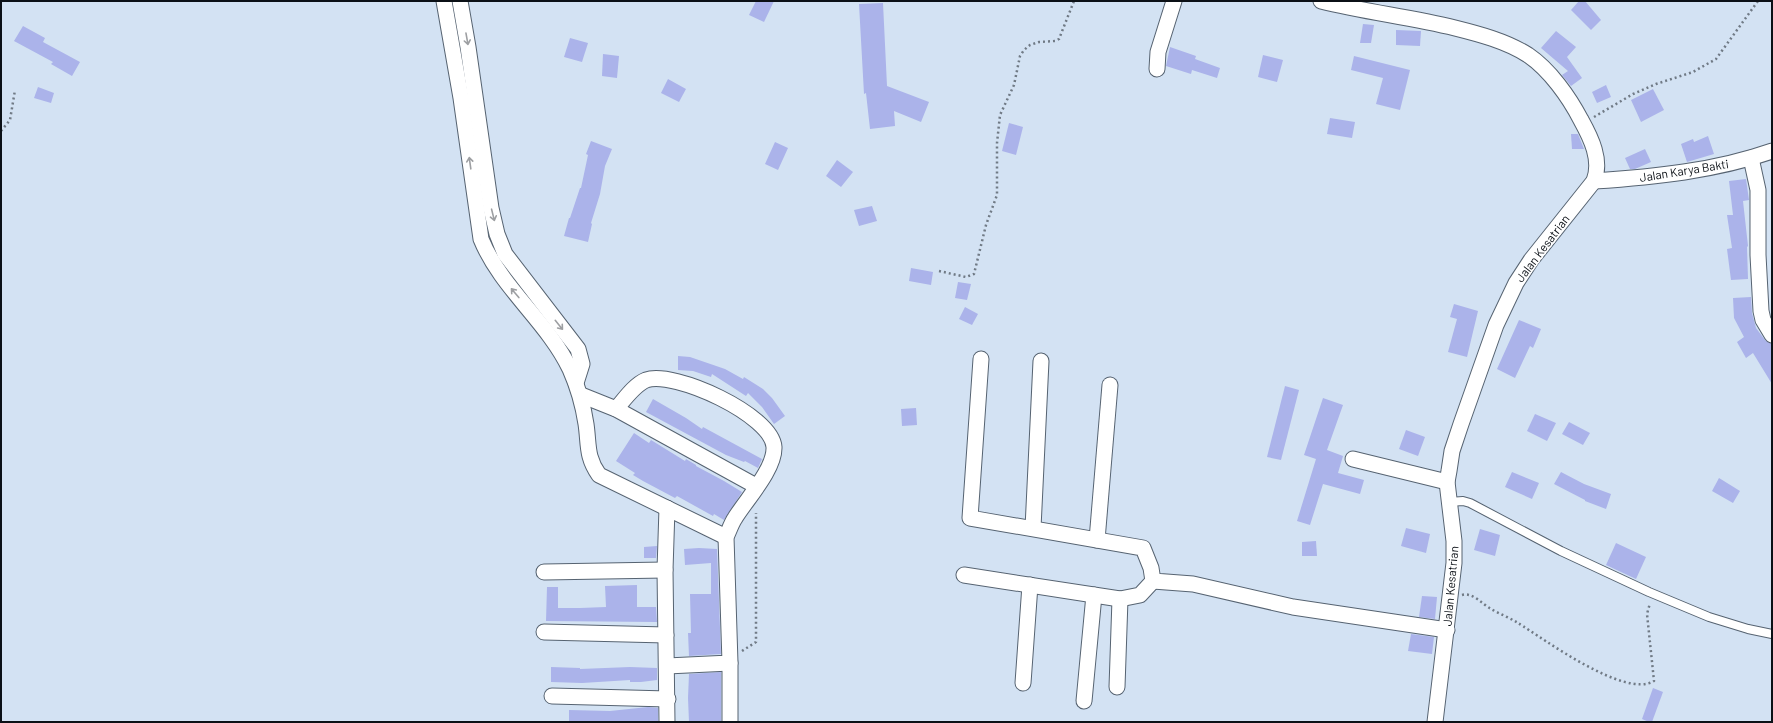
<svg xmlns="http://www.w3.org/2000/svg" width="1773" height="723" font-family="Barlow,sans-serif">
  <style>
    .building { fill: #abb3ea }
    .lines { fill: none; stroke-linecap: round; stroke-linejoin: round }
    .lane-casing { stroke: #566371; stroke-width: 10 }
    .street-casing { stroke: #566371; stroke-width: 17 }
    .path { stroke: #707a85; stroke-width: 2.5; stroke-dasharray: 2 3; stroke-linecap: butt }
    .lane { stroke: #fff; stroke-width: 8 }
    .street { stroke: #fff; stroke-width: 15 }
    .oneway { stroke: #9d9fa2 }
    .labels { text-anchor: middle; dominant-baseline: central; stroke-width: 3; stroke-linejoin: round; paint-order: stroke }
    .street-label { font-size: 12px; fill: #0b1016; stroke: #fff }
  </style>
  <rect width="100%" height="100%" fill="#d3e2f3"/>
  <g class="building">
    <polygon points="756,1 774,1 764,22 749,15"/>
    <polygon points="1579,1 1585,1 1601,20 1591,30 1571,10"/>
    <polygon points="883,3 887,86 929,102 921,122 894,111 895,126 870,129 866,93 864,94 859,4"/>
    <polygon points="1363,24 1374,25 1371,43 1360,43"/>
    <polygon points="23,26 45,38 43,42 80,62 72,76 51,64 53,62 14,41"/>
    <polygon points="1396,30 1421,31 1420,46 1396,45"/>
    <polygon points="1556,31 1576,47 1567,57 1582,78 1571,86 1562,75 1568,71 1541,48"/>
    <polygon points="570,38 588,43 582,62 564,57"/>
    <polygon points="1170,47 1196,56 1195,59 1220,68 1217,78 1192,70 1191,74 1166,66"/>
    <polygon points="603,54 619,56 617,78 602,76"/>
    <polygon points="1263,55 1283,60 1277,82 1258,77"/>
    <polygon points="1354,56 1410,70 1400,110 1376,104 1383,78 1351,70"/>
    <polygon points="668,79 686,89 679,102 661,93"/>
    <polygon points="1606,85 1611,97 1597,103 1592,92"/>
    <polygon points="38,87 54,93 51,103 34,98"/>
    <polygon points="1653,89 1664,110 1641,122 1631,100"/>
    <polygon points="1330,118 1355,122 1352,138 1327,134"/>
    <polygon points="1009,123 1023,127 1016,155 1002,151"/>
    <polygon points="1571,134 1578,134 1584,149 1572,149"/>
    <polygon points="1708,136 1714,154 1687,162 1681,144 1693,139 1694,142"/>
    <polygon points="591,141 612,149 605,166 600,194 591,223 592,224 588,242 564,236 569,218 570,218 580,188 581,188 588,155 586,154"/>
    <polygon points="775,142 788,148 778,170 765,164"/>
    <polygon points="1645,149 1651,162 1635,169 1630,169 1625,158"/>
    <polygon points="837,160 853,172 841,187 826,176"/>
    <polygon points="1746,179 1749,200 1743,201 1748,246 1747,247 1748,279 1731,280 1727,249 1732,248 1727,215 1733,215 1729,181"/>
    <polygon points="872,206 877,221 859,226 854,210"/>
    <polygon points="911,268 933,272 931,285 909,281"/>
    <polygon points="958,282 971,284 967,300 955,298"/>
    <polygon points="1751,297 1752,313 1756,328 1765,340 1772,344 1772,384 1753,353 1746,358 1737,342 1744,337 1734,318 1733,298"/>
    <polygon points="1454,304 1478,311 1467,357 1448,352 1457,319 1450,317"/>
    <polygon points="965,307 978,314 972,325 959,319"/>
    <polygon points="1519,320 1541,329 1533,348 1530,346 1515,378 1497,369"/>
    <polygon points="678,356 690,357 725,369 743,379 744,377 763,389 772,398 785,416 774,424 762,407 748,393 746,396 712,374 711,377 693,371 678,370"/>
    <polygon points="1285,386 1299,390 1281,460 1267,457"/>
    <polygon points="1323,398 1343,405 1327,450 1343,456 1338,473 1364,480 1360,494 1323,484 1310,525 1297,521 1316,459 1304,455"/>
    <polygon points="653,399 686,418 702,429 703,427 762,459 758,468 745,461 744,462 726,455 646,412"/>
    <polygon points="916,408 917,425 902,426 901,409"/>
    <polygon points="1535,414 1556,423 1547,441 1527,431"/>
    <polygon points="1569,422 1590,433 1583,445 1562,434"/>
    <polygon points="1406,430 1425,437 1418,456 1399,449"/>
    <polygon points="634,433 649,443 651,440 685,461 686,459 696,465 696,466 724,481 742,492 724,520 714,514 713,516 677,496 675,498 643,481 633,475 635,473 616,461"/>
    <polygon points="1512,472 1539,483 1532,499 1505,487"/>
    <polygon points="1561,472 1584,484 1611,494 1606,509 1585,501 1585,500 1554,484"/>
    <polygon points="1719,478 1740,491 1733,503 1712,491"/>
    <polygon points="1406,528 1430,534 1426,553 1401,546"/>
    <polygon points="1480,529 1500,535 1495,556 1474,550"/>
    <polygon points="1316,541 1317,556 1302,556 1302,542"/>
    <polygon points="1616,543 1646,557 1636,579 1606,565"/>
    <polygon points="657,546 656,558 644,558 644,547"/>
    <polygon points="699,548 717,549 721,654 689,656 688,633 691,633 690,594 711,594 711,563 685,565 684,549"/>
    <polygon points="637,585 637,607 656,607 657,622 546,621 547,587 558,587 558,608 580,608 606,607 605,586"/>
    <polygon points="1422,596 1437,597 1435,619 1419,617"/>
    <polygon points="1411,634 1434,637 1432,654 1408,651"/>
    <polygon points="551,667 580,668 580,669 630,667 657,668 657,680 641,682 630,682 630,680 582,683 551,682"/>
    <polygon points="721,672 721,722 689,722 688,698 689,674"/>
    <polygon points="1653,688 1663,692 1652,722 1649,722 1642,719"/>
    <polygon points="648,707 658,708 658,722 569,722 569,710 610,711"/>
  </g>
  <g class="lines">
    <defs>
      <polyline id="lane" points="1449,502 1463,501 1470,503 1561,551 1649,592 1709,617 1748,629 1772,634"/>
      <g id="street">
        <path d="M444,1L461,98L481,239C501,288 547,321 570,369C578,387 583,404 586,424C589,444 586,457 599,475L726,537"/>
        <polyline points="460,1 468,47 491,208 497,234 505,254 578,349 582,364 576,383"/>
        <path d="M1321,1C1365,12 1410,17 1455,28C1479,34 1506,41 1528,55C1550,70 1569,97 1581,120C1591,138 1602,160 1594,181L1531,260L1516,283L1496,325L1461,424L1452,451L1449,471L1447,482L1454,541V563L1435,722"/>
        <polyline points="1157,69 1158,52 1174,1"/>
        <polyline points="1751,158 1758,190 1758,255 1761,311 1763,320 1772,335"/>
        <path d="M1594,181C1654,177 1715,171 1772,151"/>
        <polyline points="981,359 970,518 1143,548 1151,568 1153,581 1193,584 1293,607 1447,630"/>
        <polyline points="581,395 616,409 756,486"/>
        <path d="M616,409C624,400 634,385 646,380C674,370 772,415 774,447C775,469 746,500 735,518C731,524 729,531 726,537L730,663L667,666"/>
        <polyline points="1353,459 1447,482"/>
        <polyline points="1033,528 1041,361"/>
        <polyline points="1097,540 1110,385"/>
        <polyline points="544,572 665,570"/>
        <polyline points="964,575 1120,599 1140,595 1153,581"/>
        <polyline points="544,632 666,635"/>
        <polyline points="1023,683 1030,585"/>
        <polyline points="1117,687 1120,599"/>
        <polyline points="552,696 668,699"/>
        <polyline points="1084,701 1094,595"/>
        <polyline points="667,722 665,570 667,508"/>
        <polyline points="730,722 730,663"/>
      </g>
    </defs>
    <use href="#lane" class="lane-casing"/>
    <use href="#street" class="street-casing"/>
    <g class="path">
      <polyline points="1594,117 1633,94 1656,84 1693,72 1716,59 1758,1"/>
      <polyline points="1,131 10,120 15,90"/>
      <polyline points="939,271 966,277 974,274 986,225 997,195 997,143 1000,115 1014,85 1020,56 1024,50 1030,45 1039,42 1055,41 1059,39 1074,1"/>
      <path d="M1462,595C1473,592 1482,604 1491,609C1500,614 1510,618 1518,623C1544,639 1625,699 1654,681L1647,614L1650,603"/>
      <polyline points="742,651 756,642 756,513"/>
    </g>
    <use href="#lane" class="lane"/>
    <use href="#street" class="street"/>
  </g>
  <defs><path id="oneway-shaft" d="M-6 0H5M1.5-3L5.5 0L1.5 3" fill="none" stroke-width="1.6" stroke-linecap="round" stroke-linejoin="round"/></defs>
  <g class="oneway">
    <use href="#oneway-shaft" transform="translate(467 39) rotate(80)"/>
    <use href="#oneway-shaft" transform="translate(470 163) rotate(-98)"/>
    <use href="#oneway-shaft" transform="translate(493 215) rotate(76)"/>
    <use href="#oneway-shaft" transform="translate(515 293) rotate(-130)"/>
    <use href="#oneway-shaft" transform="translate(559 325) rotate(51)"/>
  </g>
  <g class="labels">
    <g class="street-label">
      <text transform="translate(1684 170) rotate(-9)">Jalan Karya Bakti</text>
      <text transform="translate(1542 248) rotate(-53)">Jalan Kesatrian</text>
      <text transform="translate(1450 586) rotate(-85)">Jalan Kesatrian</text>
    </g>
  </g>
  <rect width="1773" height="723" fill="none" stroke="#0b1016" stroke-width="4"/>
</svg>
